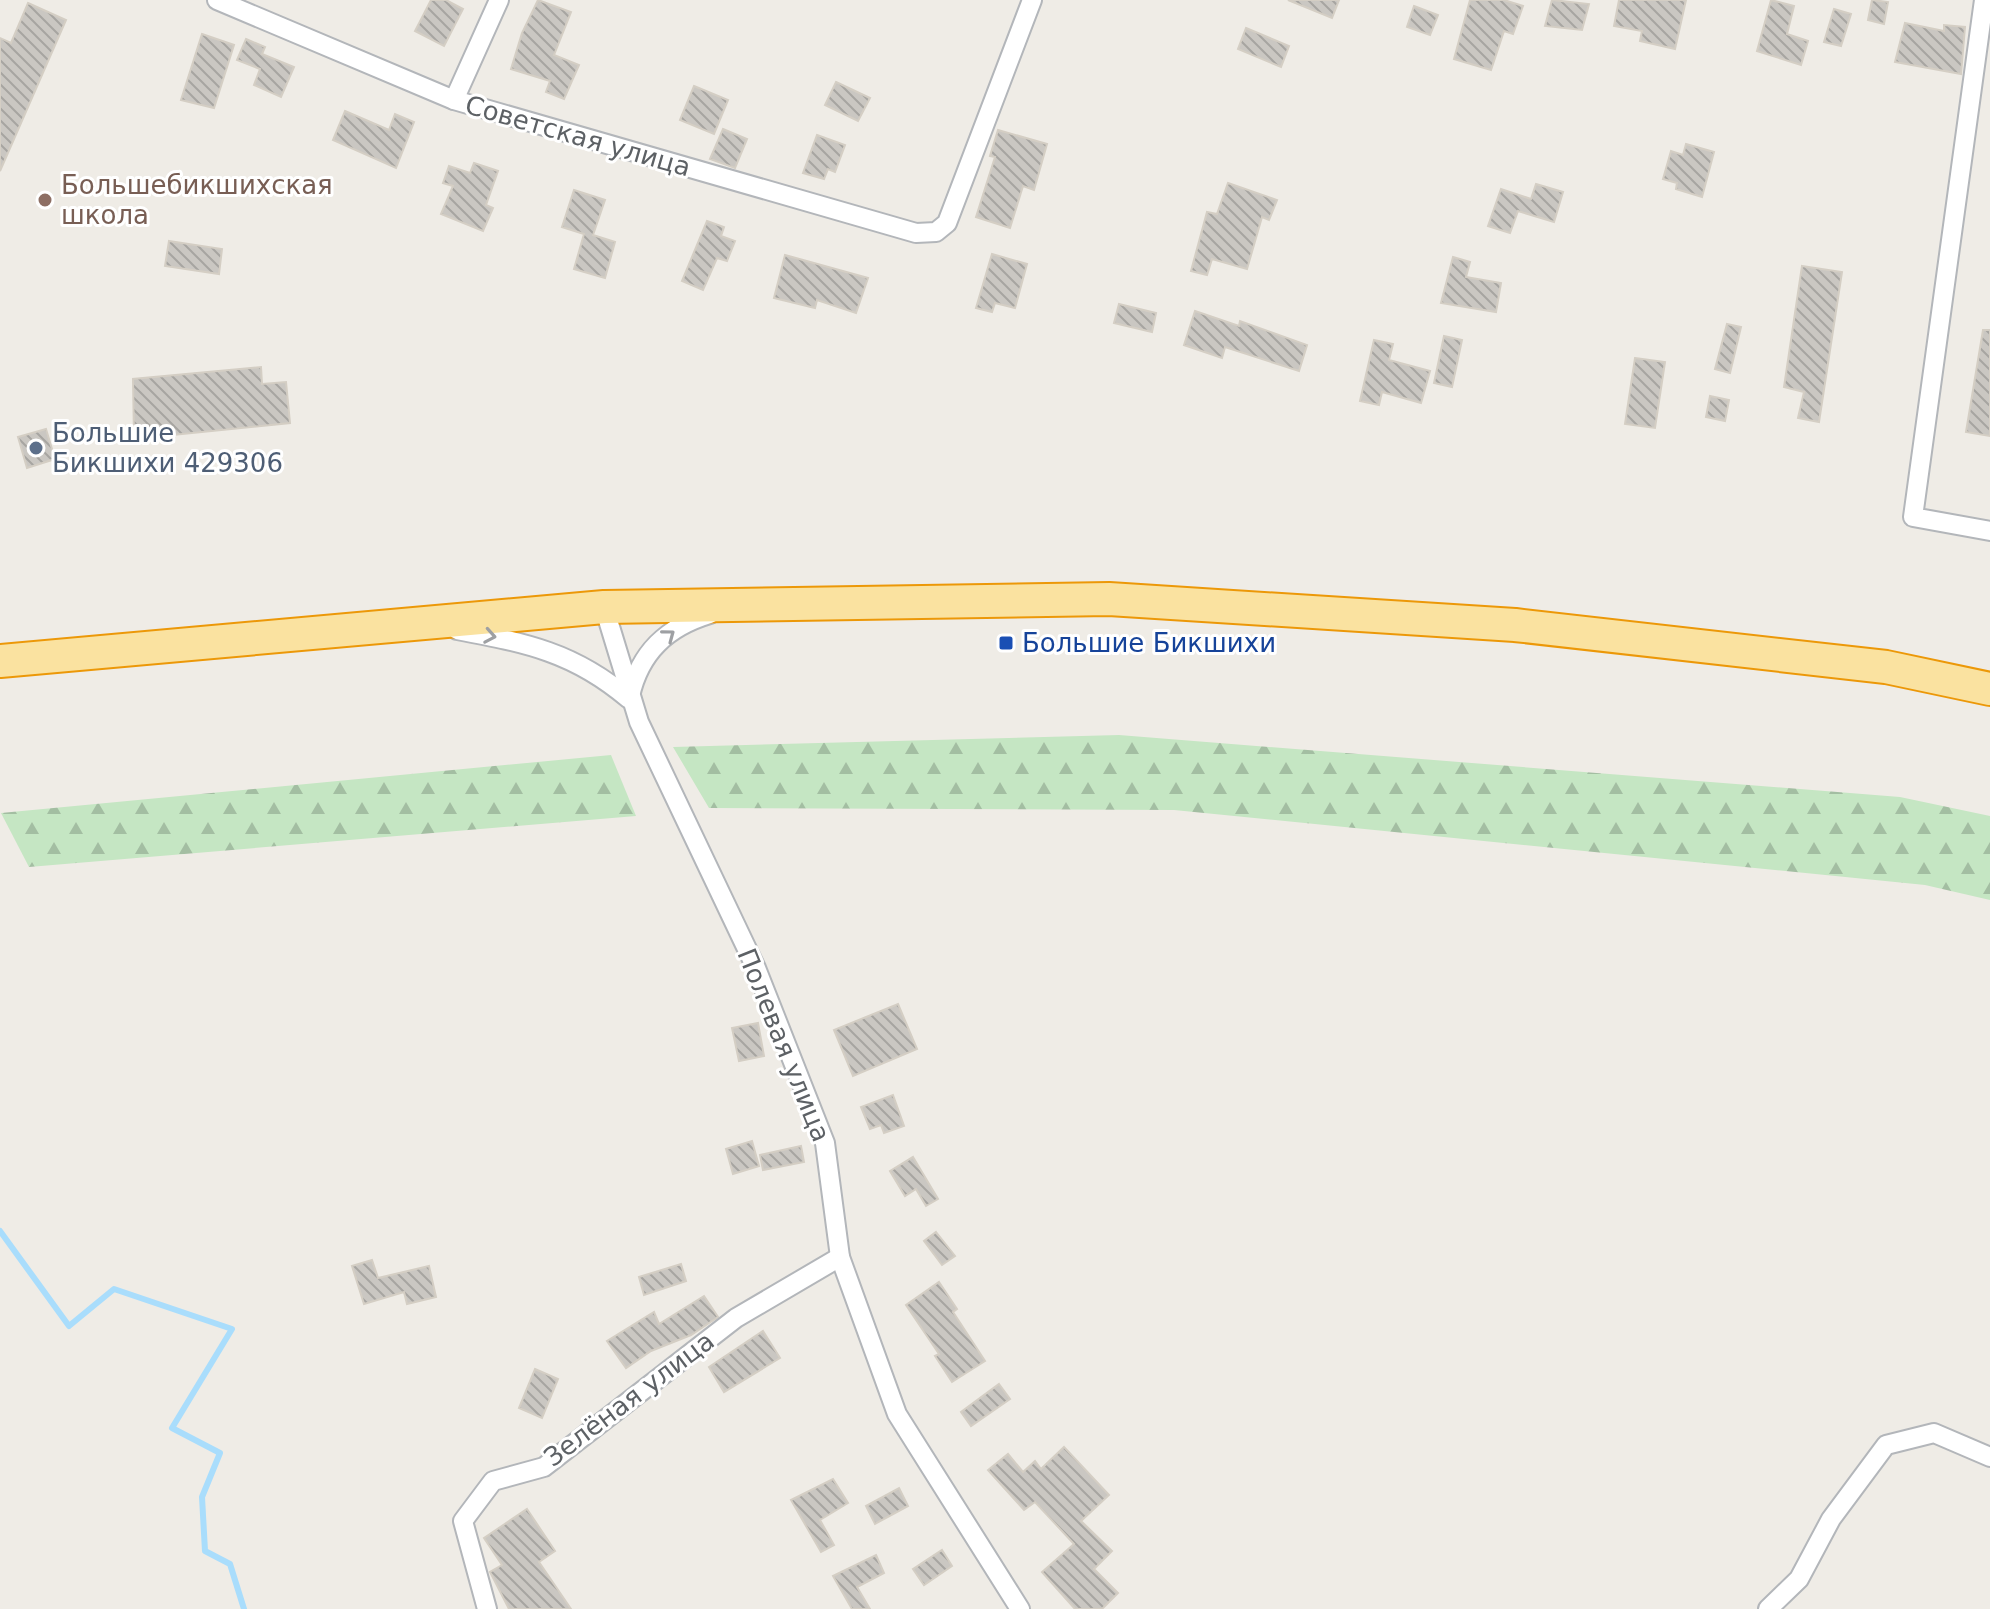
<svg xmlns="http://www.w3.org/2000/svg" width="1990" height="1609" font-family="'DejaVu Sans',sans-serif">
  <style>
    .forest { fill: url(#forest-firs) }
    .lines { fill: none; stroke-linecap: round; stroke-linejoin: round }
    .stream { stroke: #a9ddfc; stroke-width: 6 }
    .building { fill: url(#building-back-hatch); stroke: #d4cec4; stroke-width: 2 }
    .minor-casing { stroke: #b3b6ba; stroke-width: 22 }
    .trunk-casing { stroke: #ec9808; stroke-width: 36 }
    .minor { stroke: #fff; stroke-width: 18 }
    .trunk { stroke: #fae2a0; stroke-width: 32 }
    .oneway { stroke: #9ea0a3 }
    .education-dot { fill: #8d6e63; stroke: #fff; stroke-width: 3 }
    .service-dot { fill: #5c6f8a; stroke: #fff; stroke-width: 3 }
    .transit-dot { fill: #1a4fb4; stroke: #fff; stroke-width: 3 }
    .labels { text-anchor: middle; dominant-baseline: central; stroke-width: 6; stroke-linejoin: round; paint-order: stroke }
    .street-label { font-size: 26px; fill: #5d6165; stroke: #fff }
    .education-label { font-size: 26px; fill: #785e54; stroke: #fff; text-anchor: start }
    .service-label { font-size: 26px; fill: #4e5e75; stroke: #fff; text-anchor: start }
    .transit-label { font-size: 26px; fill: #164399; stroke: #fff; text-anchor: start }
  </style>
  <defs>
    <pattern id="forest-firs" width="22" height="20" patternUnits="userSpaceOnUse" patternTransform="scale(2)"><rect width="22" height="20" fill="#c5e6c3"/><path d="M5 1l3.5 6h-7zM16 11l3.5 6h-7z" fill="#a3bea2"/></pattern>
    <pattern id="building-back-hatch" width="6" height="6" patternUnits="userSpaceOnUse" patternTransform="scale(2)"><rect width="6" height="6" fill="#cac7c2"/><path d="M-1 5l2 2M0 0l6 6M5-1l2 2" fill="none" stroke="#a7a5a1"/></pattern>
  </defs>
  <rect width="100%" height="100%" fill="#efece6"/>
  <g class="forest">
    <polygon points="1119,735 1900,797 1990,816 1990,900 1925,885 1174,810 709,808 673,747"/>
    <polygon points="611,755 636,816 29,867 1,813"/>
  </g>
  <g class="lines">
    <polyline class="stream" points="0,1231 69,1326 114,1289 232,1329 172,1428 220,1453 202,1497 205,1551 230,1564 244,1609"/>
  </g>
  <g class="building">
    <polygon points="431,0 446,0 463,9 444,46 415,31"/>
    <polygon points="538,0 571,12 554,55 579,65 564,99 546,92 550,81 511,69 522,33"/>
    <polygon points="1288,0 1339,0 1332,18"/>
    <polygon points="1470,0 1504,0 1523,6 1513,34 1504,31 1491,70 1454,59"/>
    <polygon points="1552,0 1589,4 1582,30 1545,26"/>
    <polygon points="1619,0 1686,0 1675,49 1640,41 1642,31 1614,26"/>
    <polygon points="1771,0 1794,6 1787,34 1808,41 1801,65 1757,51"/>
    <polygon points="1872,0 1888,2 1884,24 1868,20"/>
    <polygon points="28,3 66,20 0,171 0,38 11,43"/>
    <polygon points="1414,6 1438,15 1430,35 1407,27"/>
    <polygon points="1834,9 1851,14 1841,46 1824,42"/>
    <polygon points="1905,23 1944,31 1944,25 1965,27 1961,74 1895,62"/>
    <polygon points="1246,28 1289,46 1281,67 1238,49"/>
    <polygon points="202,34 234,45 214,108 181,100"/>
    <polygon points="246,39 265,47 262,54 294,67 281,97 254,85 260,69 237,60"/>
    <polygon points="836,82 870,98 858,121 825,105"/>
    <polygon points="694,86 728,100 714,134 680,120"/>
    <polygon points="345,111 389,130 395,114 414,122 396,168 333,140"/>
    <polygon points="723,129 747,139 735,168 710,159"/>
    <polygon points="998,130 1047,144 1034,190 1023,186 1010,228 976,217 995,157 990,156"/>
    <polygon points="817,135 845,145 835,172 828,169 824,179 803,173"/>
    <polygon points="1686,144 1714,152 1702,197 1676,189 1677,183 1663,179 1671,151 1683,155"/>
    <polygon points="474,163 498,171 486,205 493,208 483,231 441,214 453,186 443,183 449,166 470,173"/>
    <polygon points="1228,183 1277,200 1269,220 1262,217 1247,269 1212,259 1207,275 1191,271 1207,212 1217,214"/>
    <polygon points="1536,184 1563,192 1554,222 1518,211 1510,233 1488,226 1501,189 1531,199"/>
    <polygon points="574,190 605,200 593,235 615,242 605,278 574,269 584,234 562,227"/>
    <polygon points="707,221 724,227 721,236 735,241 727,261 717,258 703,290 682,281"/>
    <polygon points="169,241 222,249 219,274 165,266"/>
    <polygon points="992,254 1027,264 1015,308 995,303 992,312 976,308"/>
    <polygon points="785,255 868,278 856,313 817,300 815,308 774,298"/>
    <polygon points="1453,257 1470,262 1466,277 1501,283 1496,312 1441,303"/>
    <polygon points="1802,266 1842,272 1819,422 1798,418 1804,392 1784,387"/>
    <polygon points="1119,304 1156,313 1152,332 1114,323"/>
    <polygon points="1195,311 1239,326 1240,321 1307,345 1299,371 1225,347 1222,358 1184,345"/>
    <polygon points="1727,324 1741,327 1730,373 1715,369"/>
    <polygon points="1983,330 1990,330 1990,436 1966,432"/>
    <polygon points="1444,336 1462,340 1452,387 1434,383"/>
    <polygon points="1374,340 1393,344 1389,360 1430,371 1421,403 1382,392 1379,405 1360,401"/>
    <polygon points="1635,358 1665,362 1655,428 1625,424"/>
    <polygon points="261,367 262,384 286,382 290,423 134,439 133,379"/>
    <polygon points="1710,396 1729,400 1725,421 1706,417"/>
    <polygon points="46,429 55,459 27,468 18,437"/>
    <polygon points="898,1004 917,1049 853,1076 834,1030"/>
    <polygon points="758,1023 764,1056 739,1061 732,1028"/>
    <polygon points="893,1095 904,1126 884,1133 881,1125 870,1129 861,1107"/>
    <polygon points="752,1141 759,1166 733,1174 726,1149"/>
    <polygon points="801,1146 804,1162 763,1170 760,1155"/>
    <polygon points="913,1157 938,1199 926,1206 916,1189 905,1196 890,1171"/>
    <polygon points="936,1232 955,1256 942,1265 924,1241"/>
    <polygon points="372,1260 378,1278 429,1266 436,1297 407,1304 404,1292 364,1304 352,1266"/>
    <polygon points="681,1264 686,1281 644,1295 639,1277"/>
    <polygon points="939,1282 957,1309 953,1312 985,1361 952,1382 935,1356 939,1354 906,1305"/>
    <polygon points="704,1296 718,1317 691,1335 651,1351 626,1368 607,1341 654,1312 659,1324"/>
    <polygon points="763,1331 780,1358 724,1392 709,1367"/>
    <polygon points="535,1369 558,1379 542,1418 519,1408"/>
    <polygon points="999,1384 1010,1399 971,1426 961,1412"/>
    <polygon points="1064,1447 1109,1495 1081,1521 1112,1551 1094,1569 1118,1593 1102,1609 1075,1609 1042,1572 1074,1544 1035,1502 1024,1510 988,1470 1008,1454 1023,1472 1035,1461 1041,1469"/>
    <polygon points="833,1479 848,1503 820,1520 834,1545 821,1552 791,1500"/>
    <polygon points="899,1488 908,1506 875,1524 866,1506"/>
    <polygon points="527,1509 555,1551 539,1562 571,1609 509,1609 490,1572 502,1565 484,1538"/>
    <polygon points="942,1550 952,1566 924,1585 913,1569"/>
    <polygon points="876,1555 884,1573 857,1587 870,1609 852,1609 833,1576"/>
  </g>
  <g class="lines">
    <defs>
      <g id="minor">
        <polyline points="217,0 454,100 916,233 936,232 947,223 1032,0"/>
        <polyline points="1984,0 1913,517 1990,531"/>
        <polyline points="454,100 499,0"/>
        <polyline points="604,607 639,722 756,968 825,1143 840,1257 897,1414 1020,1609"/>
        <path d="M457,630C526,643 574,652 629,699"/>
        <path d="M630,696C640,652 667,627 710,614"/>
        <polyline points="487,1609 463,1521 493,1481 544,1467 736,1318 840,1257"/>
        <polyline points="1768,1609 1799,1579 1831,1519 1886,1445 1934,1433 1990,1457"/>
      </g>
      <polyline id="trunk" points="0,661 604,607 1109,599 1515,625 1886,667 1990,689"/>
    </defs>
    <use href="#minor" class="minor-casing"/>
    <use href="#trunk" class="trunk-casing"/>
    <use href="#minor" class="minor"/>
    <use href="#trunk" class="trunk"/>
  </g>
  <defs><path id="oneway-chevron" d="M-2-3.5L2.5 0L-2 3.5" fill="none" stroke-width="1.6" stroke-linecap="round" stroke-linejoin="round" transform="scale(2)"/></defs>
  <g class="oneway">
    <use href="#oneway-chevron" transform="translate(669 635) rotate(-37)"/>
    <use href="#oneway-chevron" transform="translate(490 636) rotate(10)"/>
  </g>
  <circle class="education-dot" cx="45" cy="200" r="8"/>
  <circle class="service-dot" cx="36" cy="448" r="8"/>
  <rect class="transit-dot" x="998" y="635" width="16" height="16" rx="4"/>
  <g class="labels">
    <g class="street-label">
      <text transform="translate(578 136) rotate(16)">Советская улица</text>
      <text transform="translate(784 1045) rotate(68)">Полевая улица</text>
      <text transform="translate(629 1399) rotate(-37)">Зелёная улица</text>
    </g>
    <g class="education-label">
      <text x="61" y="185">Большебикшихская<tspan x="61" dy="30">школа</tspan></text>
    </g>
    <g class="service-label">
      <text x="52" y="433">Большие<tspan x="52" dy="30">Бикшихи 429306</tspan></text>
    </g>
    <g class="transit-label">
      <text x="1022" y="643">Большие Бикшихи</text>
    </g>
  </g>
</svg>
